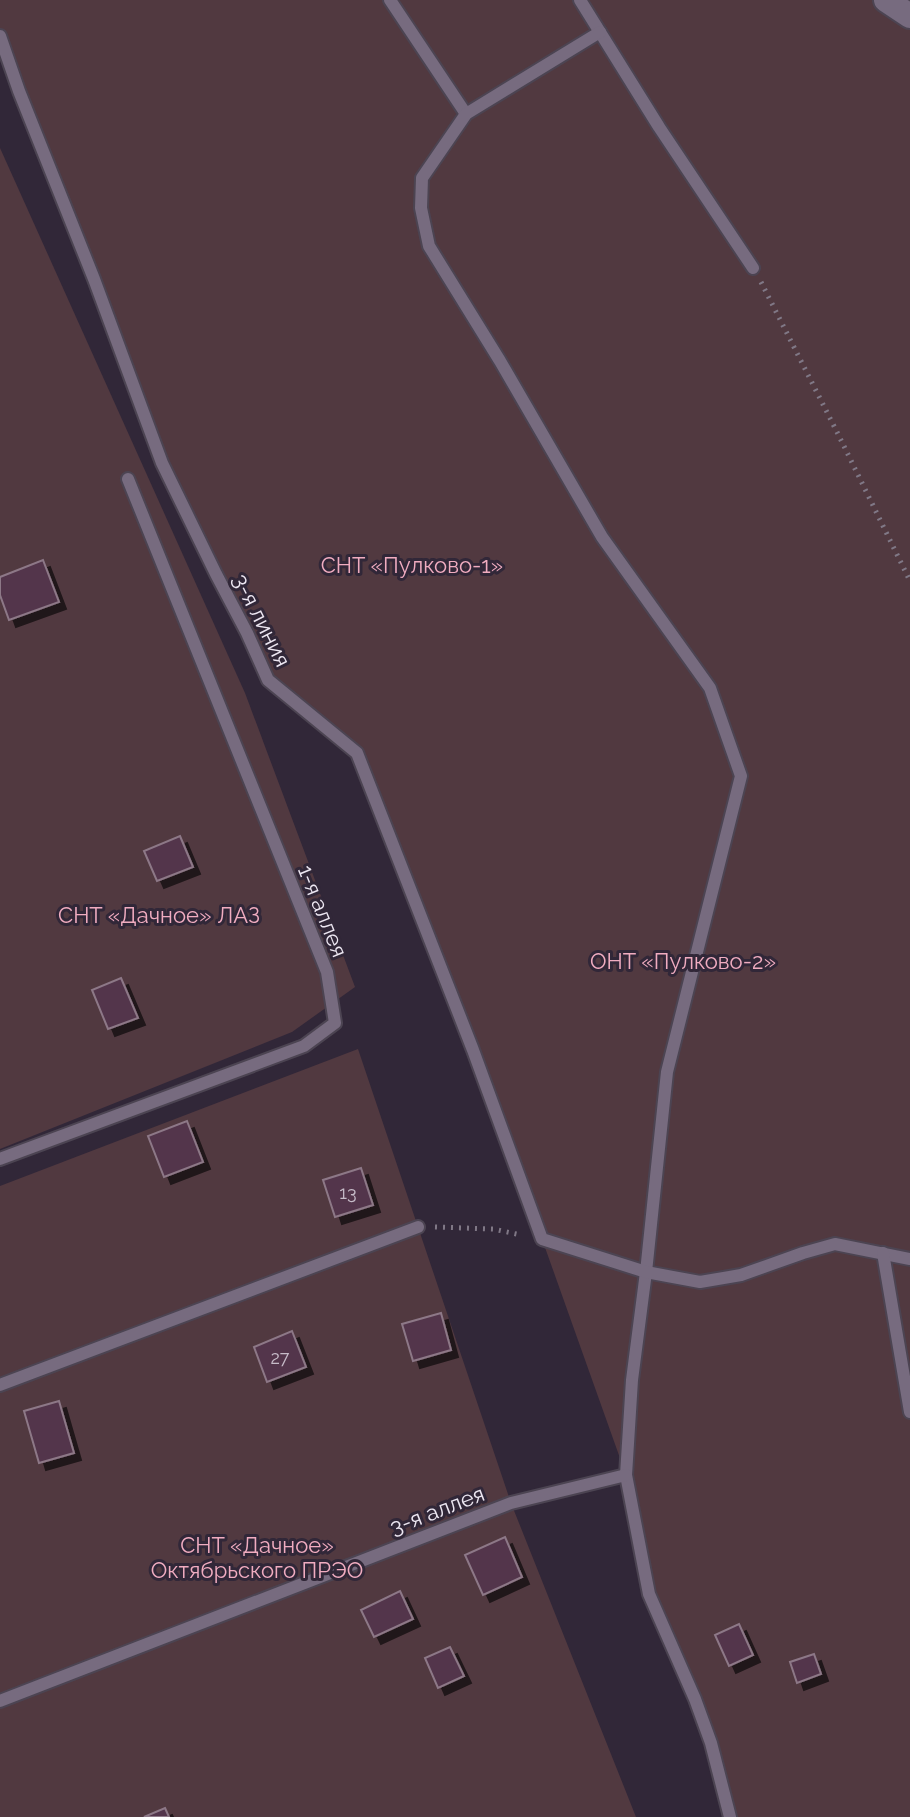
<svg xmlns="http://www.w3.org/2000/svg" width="910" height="1817" font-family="Raleway,sans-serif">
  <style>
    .green { fill: #513940 }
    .building { fill: #53364c; stroke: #8d7887; stroke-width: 2; filter: url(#shadow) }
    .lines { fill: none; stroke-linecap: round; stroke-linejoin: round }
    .lane-casing { stroke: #4c4452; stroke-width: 16 }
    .street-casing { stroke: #4c4452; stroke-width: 28 }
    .path { stroke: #807886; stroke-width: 5; stroke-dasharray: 2 6; stroke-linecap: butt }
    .lane { stroke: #776b7f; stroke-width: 12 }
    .street { stroke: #776b7f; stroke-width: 24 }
    .labels { text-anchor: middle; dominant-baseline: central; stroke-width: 6; stroke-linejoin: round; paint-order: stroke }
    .number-label { font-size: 18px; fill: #c6bbc8 }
    .park-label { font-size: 22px; fill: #f0acc0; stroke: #312738 }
    .street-label { font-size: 22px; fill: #ede7f2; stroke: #312738 }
  </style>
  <defs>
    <filter id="shadow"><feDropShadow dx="7" dy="7" stdDeviation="0" flood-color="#0009"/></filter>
  </defs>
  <rect width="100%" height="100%" fill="#312738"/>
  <g class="green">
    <polygon points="0,0 910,0 910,1817 730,1817 711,1743 649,1594 626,1475 542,1239 357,753 268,680 162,463 0,34"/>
    <polygon points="0,148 245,693 355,987 292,1032 0,1149"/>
    <polygon points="358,1049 511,1503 636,1817 0,1817 0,1186"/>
  </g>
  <g class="building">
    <polygon points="43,560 59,602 9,620 0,595 0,577"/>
    <polygon points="180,836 193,867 157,881 144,851"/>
    <polygon points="121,978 138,1018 108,1029 92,990"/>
    <polygon points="187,1121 203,1162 164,1177 148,1136"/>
    <polygon points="361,1168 373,1205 335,1217 323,1180"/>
    <polygon points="441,1313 451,1350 413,1361 402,1324"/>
    <polygon points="292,1331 306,1367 267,1382 254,1347"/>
    <polygon points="59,1401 74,1453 39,1463 24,1411"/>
    <polygon points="505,1537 522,1577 483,1595 465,1555"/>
    <polygon points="400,1591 413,1619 374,1637 361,1610"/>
    <polygon points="739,1624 753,1655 729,1666 715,1635"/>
    <polygon points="450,1647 464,1676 438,1688 425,1658"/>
    <polygon points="814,1654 821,1674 797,1683 790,1662"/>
    <polygon points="165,1808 169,1817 144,1817"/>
  </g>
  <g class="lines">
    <defs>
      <g id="lane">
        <polyline points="390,0 466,114"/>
        <polyline points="580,0 659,127 753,268"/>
        <polyline points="600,32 466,114 422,178 421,208 429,246 500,361 602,537 710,688 741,776 667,1072 646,1272 632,1380 626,1475 649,1594 695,1699 711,1743 730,1817"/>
        <polyline points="0,36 19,91 94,279 162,463 216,574 247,633 268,680 357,753 473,1050 542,1239 646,1272 700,1282 741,1275 803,1253 835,1244 910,1259"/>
        <polyline points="0,1159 304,1046 335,1023 327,972 128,479"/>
        <polyline points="883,1253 910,1412"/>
        <polyline points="0,1385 418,1227"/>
        <polyline points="0,1701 511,1503 626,1475"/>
      </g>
      <polyline id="street" points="886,0 910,16"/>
    </defs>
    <use href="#lane" class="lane-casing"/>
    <use href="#street" class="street-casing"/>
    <g class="path">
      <polyline points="761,282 838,434 910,581"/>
      <polyline points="435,1227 493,1229 521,1235"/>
    </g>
    <use href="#lane" class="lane"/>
    <use href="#street" class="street"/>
  </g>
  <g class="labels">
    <g class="number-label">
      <text x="348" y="1192">13</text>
      <text x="280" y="1357">27</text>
    </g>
    <g class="park-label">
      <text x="412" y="565">СНТ «Пулково-1»</text>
      <text x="159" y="915">СНТ «Дачное» ЛАЗ</text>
      <text x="683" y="961">ОНТ «Пулково-2»</text>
      <text x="257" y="1545">СНТ «Дачное»<tspan x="257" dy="25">Октябрьского ПРЭО</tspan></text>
    </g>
    <g class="street-label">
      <text transform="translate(262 620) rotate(63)">3-я линия</text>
      <text transform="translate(323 911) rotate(68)">1-я аллея</text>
      <text transform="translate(437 1510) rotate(-21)">3-я аллея</text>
    </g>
  </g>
</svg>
